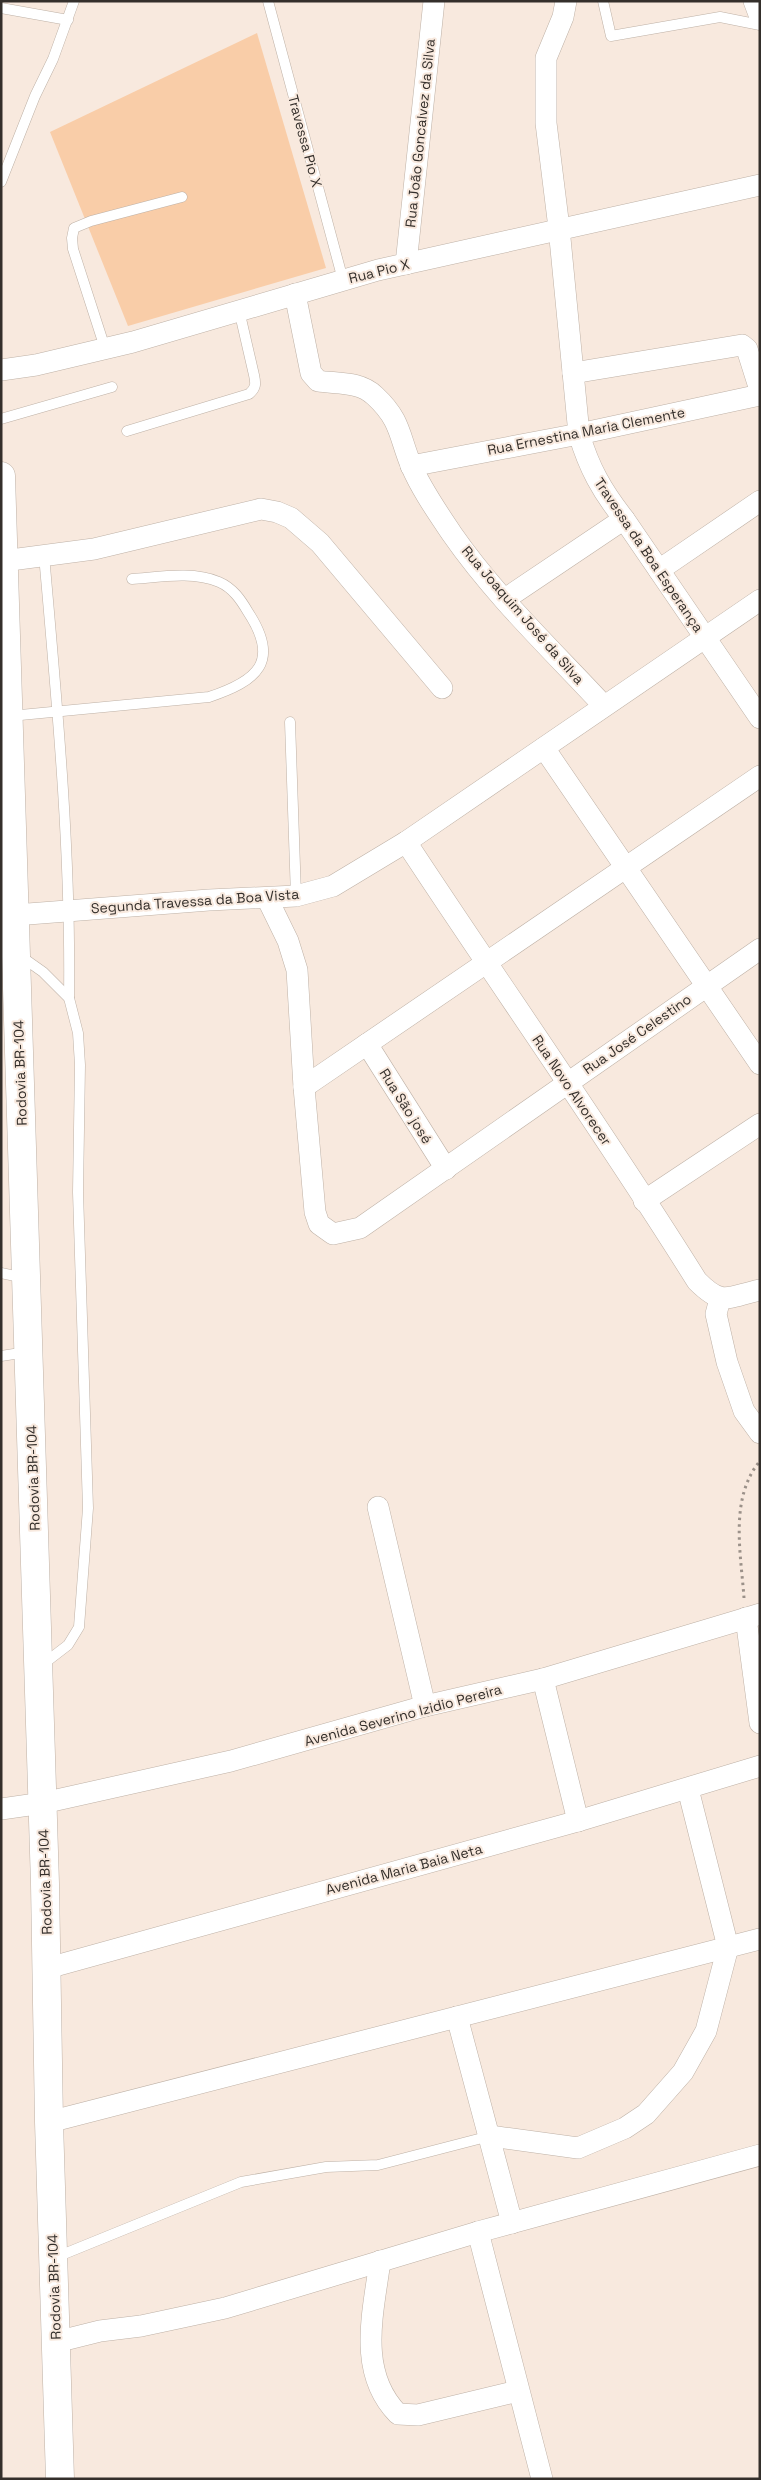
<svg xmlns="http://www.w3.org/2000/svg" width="761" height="2480" font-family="'Space Grotesk',sans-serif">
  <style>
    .green { fill: #f9cda8 }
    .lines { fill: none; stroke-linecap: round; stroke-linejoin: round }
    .service-casing { stroke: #beb1a6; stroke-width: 11 }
    .minor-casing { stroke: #beb1a6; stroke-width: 22 }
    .trunk-casing { stroke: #beb1a6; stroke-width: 29 }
    .path { stroke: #9b9189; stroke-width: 3; stroke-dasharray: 2.5 4; stroke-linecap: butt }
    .service { stroke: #fff; stroke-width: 10 }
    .minor { stroke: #fff; stroke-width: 21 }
    .trunk { stroke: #fff; stroke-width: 28 }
    .labels { text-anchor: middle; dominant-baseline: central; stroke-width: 4; stroke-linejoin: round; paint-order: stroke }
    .street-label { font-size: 14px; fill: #342f2b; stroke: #f8e9de }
  </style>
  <rect width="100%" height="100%" fill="#f8e9de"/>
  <polygon class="green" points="257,33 326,268 128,326 50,132"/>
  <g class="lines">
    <defs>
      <g id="service">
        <polyline points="268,1 343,280"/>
        <polyline points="603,1 611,36 720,17 760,25"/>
        <polyline points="1,8 68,20"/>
        <polyline points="1,182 35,96 53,59 74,1"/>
        <polyline points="105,348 73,249 72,238 74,228 91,221 182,197"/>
        <polyline points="1,419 112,387"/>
        <path d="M127,431L249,394C256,388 256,384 254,375L239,310"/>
        <path d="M44,555C57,703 71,850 69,998"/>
        <path d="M10,716L209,697C257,681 281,662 248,612C241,600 233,588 219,582C193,571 160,577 132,579"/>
        <polyline points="290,722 296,896"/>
        <polyline points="19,955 43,972 69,998 78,1033 80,1065 78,1192 88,1508 79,1627 68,1645 42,1665"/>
        <polyline points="1,1273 25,1278"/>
        <polyline points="1,1356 27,1352"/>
        <polyline points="54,2258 241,2182 326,2167 378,2165 490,2136"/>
      </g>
      <g id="minor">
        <path d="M566,1L563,17L546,58V123L559,228L579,434C589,468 602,491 624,519L760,718"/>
        <polyline points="754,1 760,17"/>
        <polyline points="406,264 434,1"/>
        <path d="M295,294L311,373L318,381C337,384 360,381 375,396C401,420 399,436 411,465C421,489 438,513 452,534C495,596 552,650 603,705"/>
        <polyline points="1,370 36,365 133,342 378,270 760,185"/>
        <polyline points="573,373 742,345 747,349 760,390"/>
        <polyline points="411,466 579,434 760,395"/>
        <polyline points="3,561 94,549 261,509 277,512 291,518 320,543 442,688"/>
        <polyline points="659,570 760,501"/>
        <polyline points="505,599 624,519"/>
        <polyline points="544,748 760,1064"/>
        <path d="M406,842C502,988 604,1132 697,1281C723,1307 727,1297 760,1290"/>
        <polyline points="267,898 288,941 297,970 304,1087 315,1212 319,1224 333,1234 360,1228 760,949"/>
        <polyline points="15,915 209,900 296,896 333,886 406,842 760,600"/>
        <polyline points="367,1044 446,1169"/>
        <polyline points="304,1087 760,776"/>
        <polyline points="644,1201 760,1124"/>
        <polyline points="720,1299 716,1314 727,1362 744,1411 760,1433"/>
        <polyline points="378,1507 425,1706"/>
        <polyline points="746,1618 760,1723"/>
        <polyline points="543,1679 578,1821"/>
        <polyline points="1,1809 43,1803 231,1761 425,1706 543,1679 760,1614"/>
        <polyline points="48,1968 578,1821 760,1766"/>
        <polyline points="457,2017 512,2223"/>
        <polyline points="49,2122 760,1939"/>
        <polyline points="490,2136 578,2148 625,2128 646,2114 683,2072 706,2031 728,1947 688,1789"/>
        <polyline points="478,2232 542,2479"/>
        <path d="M380,2261C373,2314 357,2372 398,2414L418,2415L518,2391"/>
        <polyline points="56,2342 100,2331 141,2326 225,2308 478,2232 760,2155"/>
      </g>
      <polyline id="trunk" points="1,476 45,1884 49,2122 60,2479"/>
    </defs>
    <use href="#service" class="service-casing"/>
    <use href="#minor" class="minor-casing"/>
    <use href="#trunk" class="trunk-casing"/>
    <path class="path" d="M744,1598C741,1554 729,1498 760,1461"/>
    <use href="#service" class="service"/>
    <use href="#minor" class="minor"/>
    <use href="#trunk" class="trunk"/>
  </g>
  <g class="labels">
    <g class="street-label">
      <text transform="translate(420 133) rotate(-84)">Rua João Goncalvez da Silva</text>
      <text transform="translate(305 141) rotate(75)">Travessa Pio X</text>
      <text transform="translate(379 271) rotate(-14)">Rua Pio X</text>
      <text transform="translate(586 431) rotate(-11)">Rua Ernestina Maria Clemente</text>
      <text transform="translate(649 555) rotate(56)">Travessa da Boa Esperança</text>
      <text transform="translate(523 615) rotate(49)">Rua Joaquim José da Silva</text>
      <text transform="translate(195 901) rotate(-4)">Segunda Travessa da Boa Vista</text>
      <text transform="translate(637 1034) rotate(-35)">Rua José Celestino</text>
      <text transform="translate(20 1073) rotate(-92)">Rodovia BR-104</text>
      <text transform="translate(572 1090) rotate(56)">Rua Novo Alvorecer</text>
      <text transform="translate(406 1106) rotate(58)">Rua São josé</text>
      <text transform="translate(33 1478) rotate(-92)">Rodovia BR-104</text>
      <text transform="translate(403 1715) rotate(-15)">Avenida Severino Izidio Pereira</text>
      <text transform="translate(404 1869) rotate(-15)">Avenida Maria Baia Neta</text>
      <text transform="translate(45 1882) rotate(-92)">Rodovia BR-104</text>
      <text transform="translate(54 2287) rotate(-92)">Rodovia BR-104</text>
    </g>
  </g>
  <rect width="761" height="2480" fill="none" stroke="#342f2b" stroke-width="5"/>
</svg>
